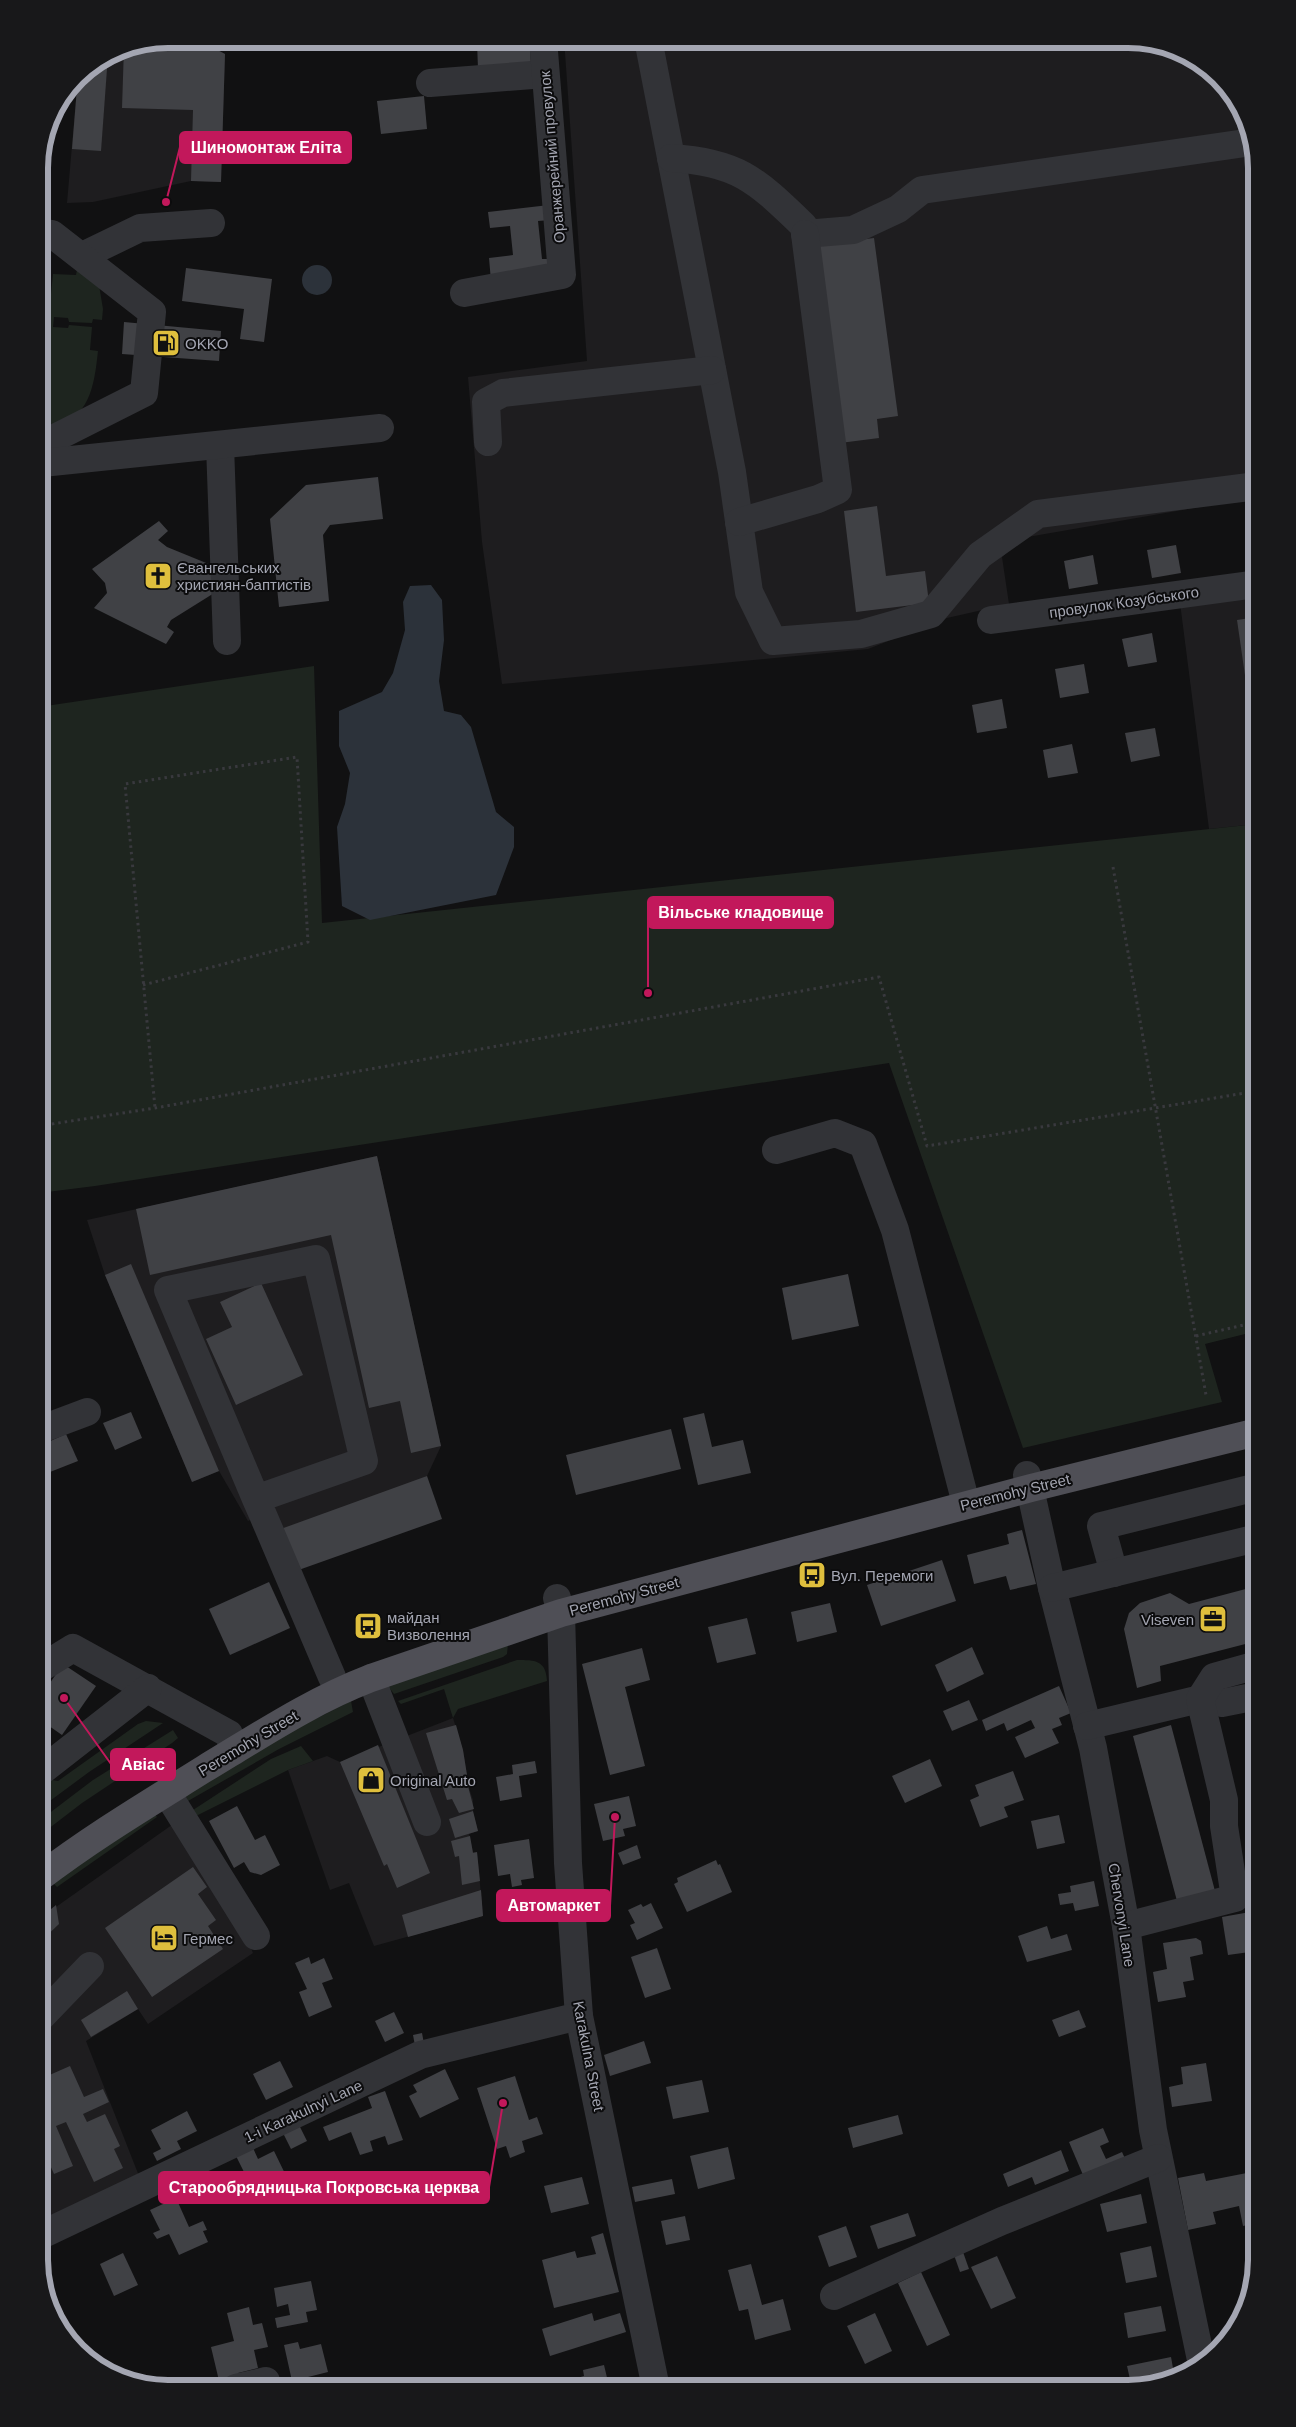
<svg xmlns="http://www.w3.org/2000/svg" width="1296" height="2427" font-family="Arial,sans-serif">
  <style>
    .built { fill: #1e1d1f }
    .green { fill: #1e251f }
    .water { fill: #2c323a }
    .building { fill: #404145 }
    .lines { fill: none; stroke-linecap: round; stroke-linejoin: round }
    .path { stroke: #39393e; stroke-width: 3; stroke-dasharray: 2.5 4; stroke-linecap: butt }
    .minor { stroke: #323337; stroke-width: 28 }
    .major { stroke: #4f4f56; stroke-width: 28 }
    .labels { text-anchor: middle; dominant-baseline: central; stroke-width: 4; stroke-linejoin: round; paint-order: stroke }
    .street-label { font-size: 15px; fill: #a4a6b2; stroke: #0c0c0d }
    .poi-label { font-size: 15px; fill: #a4a6b2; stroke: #0c0c0d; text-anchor: start }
    .rim { fill: none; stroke: #a4a6b2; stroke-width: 6 }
    .leader { fill: none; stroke: #c2185b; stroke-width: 2 }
    .callout-dot { fill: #c2185b; stroke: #0c0c0d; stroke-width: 2 }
    .callout { fill: #c2185b; stroke: #c2185b; stroke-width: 2 }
    .callout-label { font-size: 16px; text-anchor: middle; font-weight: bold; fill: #fff }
  </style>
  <rect width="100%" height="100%" fill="#111112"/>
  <g class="built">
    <polygon points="168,39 210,39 210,46 225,54 221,182 191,181 93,202 67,203 78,76 119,48"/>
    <polygon points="564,39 1137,39 1200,61 1247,118 1257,168 1257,497 1022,538 1002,557 1009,604 947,618 868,649 502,684 482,542 468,377 587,361"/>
    <polygon points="1257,584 1257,824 1209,829 1179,595"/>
    <polygon points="377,1156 441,1446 427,1476 293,1572 271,1512 248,1521 219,1471 192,1482 105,1275 87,1220"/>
    <polygon points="453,1718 463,1750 467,1775 465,1776 473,1800 473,1812 478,1831 469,1834 473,1852 477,1852 483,1916 374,1946 349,1883 330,1890 288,1770 327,1756 340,1762"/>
    <polygon points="193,1810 253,1953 148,2024 138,2009 86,2041 139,2176 39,2224 39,1919"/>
  </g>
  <g class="green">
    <path d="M77,270L99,285L103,309L102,320L93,319L92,323L69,322L68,318L54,317L53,327L68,328L69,325L92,327L90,350L98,351C95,379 91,416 60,423C50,426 46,426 39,419V410L53,274L76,275Z"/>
    <polygon points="314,666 322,923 1257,824 1257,1331 1205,1344 1222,1402 1023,1448 889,1063 95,1186 39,1193 39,707"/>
    <polygon points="508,1644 507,1654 503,1657 394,1694 388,1686"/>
    <path d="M517,1660C535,1660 546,1660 547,1681L458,1709L453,1718L444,1689L401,1704L398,1701Z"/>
    <polygon points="351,1701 353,1712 279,1749 188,1801 183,1792 242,1756"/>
    <polygon points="146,1721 163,1723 89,1772 39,1809 39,1794 44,1790 44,1785 52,1780 58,1781 138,1724"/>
    <polygon points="173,1730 178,1738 172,1743 82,1803 39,1836 39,1821 93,1780"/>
    <polygon points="301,1746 313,1761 288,1770 196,1816 193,1810 271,1759"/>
    <polygon points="152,1811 157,1817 57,1887 53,1883"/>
  </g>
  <g class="water">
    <circle cx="317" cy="280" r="15"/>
    <polygon points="431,585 442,600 444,640 439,681 444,711 461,715 471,727 496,812 514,827 514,847 496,895 370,920 342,906 337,827 345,804 350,773 339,746 339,711 382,692 393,673 405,630 403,602 410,586"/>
  </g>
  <g class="building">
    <polygon points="469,39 518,39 518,44 530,44 531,66 478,69 477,42 470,42"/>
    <polygon points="141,44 210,46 225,54 221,182 191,181 193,110 122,108 124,47"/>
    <polygon points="108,55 101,151 72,149 78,76"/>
    <polygon points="424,96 427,129 381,134 377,101"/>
    <polygon points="549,205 551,220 538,221 542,259 550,259 552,275 491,281 489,258 513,255 510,226 490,228 488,212"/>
    <polygon points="874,238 898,416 877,419 879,438 840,443 813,246"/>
    <polygon points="186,268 272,279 264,342 240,339 244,309 182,301"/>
    <polygon points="124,322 221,331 219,361 122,354"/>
    <polygon points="378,477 383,519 330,525 323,535 329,601 279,607 270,519 306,485"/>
    <polygon points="877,506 886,576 925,571 929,603 856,612 844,511"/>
    <polygon points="159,521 168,531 158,540 167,547 216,567 219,590 171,620 167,627 174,632 166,644 94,608 107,593 105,583 92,569"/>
    <polygon points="1176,545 1181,573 1152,578 1147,550"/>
    <polygon points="1093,555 1098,584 1069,589 1064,561"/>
    <polygon points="1257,617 1257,709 1250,710 1237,620"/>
    <polygon points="1152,633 1157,662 1128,667 1122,639"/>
    <polygon points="1084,664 1089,693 1060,698 1055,669"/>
    <polygon points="1002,699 1007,728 977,733 972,705"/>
    <polygon points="1155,728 1160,756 1131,762 1125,733"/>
    <polygon points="1072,744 1078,773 1048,778 1043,750"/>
    <polygon points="377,1156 441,1446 411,1453 400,1401 369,1408 331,1235 150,1275 136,1209"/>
    <polygon points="131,1264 219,1471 192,1482 105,1275"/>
    <polygon points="848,1274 859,1326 792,1340 782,1288"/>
    <polygon points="261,1283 303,1375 236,1405 206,1339 232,1327 220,1302"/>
    <polygon points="1257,1348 1257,1374 1256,1374 1251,1350"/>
    <polygon points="131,1412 142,1438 115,1450 103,1423"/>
    <polygon points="704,1413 712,1447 743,1440 751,1473 698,1485 683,1418"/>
    <polygon points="671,1429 681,1469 576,1495 566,1455"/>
    <polygon points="66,1434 78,1461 50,1472 39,1446"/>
    <polygon points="427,1476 442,1519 293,1572 278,1530"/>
    <polygon points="1022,1530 1036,1584 1010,1590 1006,1576 974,1584 967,1555 1009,1544 1007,1534"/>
    <polygon points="942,1560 956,1601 881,1626 867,1585"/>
    <polygon points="269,1582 290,1628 230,1655 209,1609"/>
    <polygon points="1257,1586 1257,1641 1160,1666 1161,1681 1137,1688 1124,1629 1129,1613 1140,1603 1170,1593 1189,1604"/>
    <polygon points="830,1603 837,1632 797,1642 791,1612"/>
    <polygon points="747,1618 756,1654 717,1663 708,1627"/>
    <polygon points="972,1647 984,1674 947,1692 935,1665"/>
    <polygon points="642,1648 650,1680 625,1687 645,1766 610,1775 582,1664"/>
    <polygon points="63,1664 96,1686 62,1735 39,1719 39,1699"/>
    <polygon points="1059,1686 1071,1713 1059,1718 1062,1725 1052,1729 1059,1743 1025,1758 1015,1737 1035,1728 1031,1720 1007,1731 1004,1723 986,1731 982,1720"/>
    <polygon points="969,1700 978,1720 952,1731 943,1711"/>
    <polygon points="456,1725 463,1750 467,1775 465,1775 474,1809 459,1813 452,1799 447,1800 426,1733"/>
    <polygon points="1171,1725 1215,1891 1177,1901 1133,1736"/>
    <polygon points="378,1745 430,1873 397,1888 387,1864 384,1866 340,1762"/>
    <polygon points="930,1759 942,1786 905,1803 892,1776"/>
    <polygon points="535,1761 537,1773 519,1776 522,1797 500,1801 496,1777 513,1774 512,1765"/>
    <polygon points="1013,1771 1024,1800 1004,1807 1008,1817 980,1827 970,1800 979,1796 975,1785"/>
    <polygon points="1256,1790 1257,1791 1257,1824 1251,1823"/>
    <polygon points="629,1796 636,1826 623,1829 625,1836 603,1841 594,1804"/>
    <polygon points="237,1806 255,1840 265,1835 280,1865 261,1875 250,1872 244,1862 234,1868 209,1821"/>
    <polygon points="473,1811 478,1831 455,1838 449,1819"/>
    <polygon points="1059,1815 1065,1843 1037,1849 1031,1821"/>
    <polygon points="470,1836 473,1853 477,1852 480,1881 462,1885 459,1856 455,1857 451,1841"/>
    <polygon points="529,1839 534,1878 521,1880 522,1885 512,1887 510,1874 498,1876 494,1845"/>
    <polygon points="637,1845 641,1858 623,1865 618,1853"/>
    <polygon points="716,1860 718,1865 720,1864 732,1892 687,1912 674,1884 678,1882 677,1878"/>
    <polygon points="193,1867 207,1887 198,1894 216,1920 208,1926 223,1949 152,1997 105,1928"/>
    <polygon points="1094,1881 1099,1906 1075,1911 1073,1903 1060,1905 1058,1894 1071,1892 1070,1886"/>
    <polygon points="481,1890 483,1916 408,1937 402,1915"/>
    <polygon points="651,1903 663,1928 637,1940 630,1925 635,1923 628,1910 641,1904 643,1907"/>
    <polygon points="56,1905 59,1924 39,1943 39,1919"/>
    <polygon points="1250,1912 1257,1951 1228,1955 1222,1917"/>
    <polygon points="1047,1926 1051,1939 1067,1934 1072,1950 1027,1962 1018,1936"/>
    <polygon points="1196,1938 1201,1941 1203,1954 1190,1957 1194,1980 1183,1982 1186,1997 1158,2002 1153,1972 1167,1969 1163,1943"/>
    <polygon points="657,1948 671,1989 645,1998 631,1957"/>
    <polygon points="309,1957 311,1964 324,1958 333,1979 322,1983 332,2007 309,2017 299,1992 307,1989 295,1963"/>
    <polygon points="127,1991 138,2009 91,2037 81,2020"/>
    <polygon points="1079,2010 1086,2027 1059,2037 1052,2020"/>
    <polygon points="394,2012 404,2033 385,2042 375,2021"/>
    <polygon points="422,2033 425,2049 416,2051 413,2035"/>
    <polygon points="644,2041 651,2063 610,2076 604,2055"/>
    <polygon points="280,2061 293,2087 266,2100 253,2074"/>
    <polygon points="1206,2063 1212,2101 1172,2107 1169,2087 1183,2084 1181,2067"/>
    <polygon points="70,2066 84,2097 103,2089 109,2102 83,2114 87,2122 105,2114 120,2146 114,2149 123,2168 94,2182 66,2122 56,2126 73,2166 54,2174 42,2147 39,2149 39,2091 49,2087 45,2077"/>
    <polygon points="445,2069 459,2099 420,2118 409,2096 417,2092 413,2085"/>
    <polygon points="515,2076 529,2120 537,2117 543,2134 522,2141 525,2152 510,2158 506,2146 497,2149 477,2088"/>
    <polygon points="702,2080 709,2112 673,2119 666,2087"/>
    <polygon points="385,2091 403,2140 388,2145 385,2136 370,2141 373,2151 360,2155 351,2132 329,2141 323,2127 372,2108 368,2097"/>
    <polygon points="187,2111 197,2131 177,2141 181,2149 157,2161 153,2153 161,2149 151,2130"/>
    <polygon points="898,2115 903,2134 853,2148 848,2128"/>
    <polygon points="299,2125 307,2141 291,2149 283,2133"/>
    <polygon points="1103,2128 1109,2142 1100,2146 1106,2159 1122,2152 1128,2165 1086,2182 1069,2142"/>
    <polygon points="728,2147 735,2179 698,2189 690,2156"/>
    <polygon points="253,2148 258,2159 274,2151 292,2188 279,2195 277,2191 258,2200 236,2156"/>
    <polygon points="1061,2150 1069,2171 1035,2185 1032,2177 1008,2187 1003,2174"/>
    <polygon points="1257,2171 1257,2223 1243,2226 1239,2206 1213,2212 1216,2224 1188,2230 1178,2178 1204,2173 1206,2181"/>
    <polygon points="582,2177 589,2204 551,2213 544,2186"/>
    <polygon points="672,2179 675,2194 635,2202 632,2187"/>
    <polygon points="39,2181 50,2203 39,2209"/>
    <polygon points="1141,2194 1147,2223 1107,2232 1100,2204"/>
    <polygon points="176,2198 189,2227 203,2221 207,2230 203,2231 208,2242 179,2255 169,2234 157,2239 153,2233 160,2230 150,2210"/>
    <polygon points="908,2213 916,2236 878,2249 870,2226"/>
    <polygon points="685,2216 690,2240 666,2245 661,2221"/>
    <polygon points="846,2226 857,2257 829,2267 818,2236"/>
    <polygon points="603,2233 619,2292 554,2308 542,2260 575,2251 577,2258 596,2254 591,2237"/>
    <polygon points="1151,2246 1157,2277 1126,2283 1120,2253"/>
    <polygon points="963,2252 969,2269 960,2272 954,2255"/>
    <polygon points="123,2253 138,2285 114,2296 100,2264"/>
    <polygon points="997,2256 1016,2298 991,2309 971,2267"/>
    <polygon points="751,2264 762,2305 783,2299 791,2330 755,2340 748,2309 739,2311 728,2270"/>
    <polygon points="921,2272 950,2335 927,2346 898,2283"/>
    <polygon points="311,2281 317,2310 306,2312 308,2322 277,2328 275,2318 290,2315 288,2304 277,2307 274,2288"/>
    <polygon points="1161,2306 1166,2331 1128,2338 1124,2313"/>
    <polygon points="249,2307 253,2325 262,2323 268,2347 254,2350 258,2368 238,2373 239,2380 220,2385 211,2347 234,2341 227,2313"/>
    <polygon points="592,2313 594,2321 620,2313 626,2332 550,2356 542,2329"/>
    <polygon points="875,2313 892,2351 865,2364 847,2326"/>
    <polygon points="298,2342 300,2349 321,2344 328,2372 292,2381 284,2345"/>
    <polygon points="1171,2357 1175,2379 1132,2388 1127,2366"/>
    <polygon points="604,2365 609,2386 612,2385 613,2388 563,2388 562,2382 584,2376 583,2370"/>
  </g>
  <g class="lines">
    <g class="path">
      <polyline points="1113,867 1206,1395"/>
      <polyline points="143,985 308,942 297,757 125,784 155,1108"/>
      <polyline points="39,1126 155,1108 879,977 927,1146 1257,1091"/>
      <polyline points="1196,1336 1257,1322"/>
    </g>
    <g class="minor">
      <polyline points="648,39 732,472 749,592 773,641 861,634 931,614 980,555 1038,514 1257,486"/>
      <polyline points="430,83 545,74"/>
      <path d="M671,158C739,162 757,181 804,226L805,234L853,230L898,209L922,190L1252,142"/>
      <polyline points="82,256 140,228 211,223"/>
      <polyline points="464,293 562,275 543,39"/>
      <polyline points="488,442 486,402 503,393 712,370"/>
      <polyline points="220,445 227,641"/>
      <polyline points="39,446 144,393 152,312 52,234 39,232"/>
      <polyline points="39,461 42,463 380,428"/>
      <polyline points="739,522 818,499 838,490 805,234"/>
      <polyline points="991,620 1257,584"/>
      <polyline points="776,1150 835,1133 863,1144 895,1230 963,1492"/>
      <polyline points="39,1430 87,1412"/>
      <polyline points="1027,1475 1052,1588 1093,1748 1126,1926 1153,2130 1201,2360"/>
      <polyline points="256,1499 364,1461 316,1259 168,1290 256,1499 263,1515 332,1677"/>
      <polyline points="1114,1573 1101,1526 1257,1487"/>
      <polyline points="1052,1588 1257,1538"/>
      <polyline points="557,1598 561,1613 568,1863 579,2016 656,2388"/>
      <polyline points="39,1669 73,1648 229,1734 234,1751"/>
      <polyline points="371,1678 427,1822"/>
      <polyline points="1087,1726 1200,1699 1222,1703 1257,1696"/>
      <polyline points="39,1773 148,1688"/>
      <polyline points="167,1793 256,1936"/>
      <polyline points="1126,1926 1235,1898 1224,1826 1224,1800 1200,1699 1214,1677 1257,1665"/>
      <polyline points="39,2019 90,1966"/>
      <polyline points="39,2236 420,2055 579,2016"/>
      <polyline points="834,2296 1002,2221 1158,2158"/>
      <polyline points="236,2388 266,2381 268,2388"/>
    </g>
    <path class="major" d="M39,1878C91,1838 148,1804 204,1769C259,1736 311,1701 371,1678L561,1613L1031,1488L1257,1432"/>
  </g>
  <defs>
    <symbol id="fuel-square" viewBox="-11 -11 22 22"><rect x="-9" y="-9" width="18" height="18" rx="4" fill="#dfbf3d" stroke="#0c0c0d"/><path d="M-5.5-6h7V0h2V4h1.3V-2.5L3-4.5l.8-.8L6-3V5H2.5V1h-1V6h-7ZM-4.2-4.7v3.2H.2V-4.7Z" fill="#111"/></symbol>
    <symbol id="church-square" viewBox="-11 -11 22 22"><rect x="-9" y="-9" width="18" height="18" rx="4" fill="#dfbf3d" stroke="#0c0c0d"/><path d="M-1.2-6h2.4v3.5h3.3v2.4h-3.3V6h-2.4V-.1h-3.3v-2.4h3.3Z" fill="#111"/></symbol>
    <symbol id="bus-square" viewBox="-11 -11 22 22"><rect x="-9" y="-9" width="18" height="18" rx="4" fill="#dfbf3d" stroke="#0c0c0d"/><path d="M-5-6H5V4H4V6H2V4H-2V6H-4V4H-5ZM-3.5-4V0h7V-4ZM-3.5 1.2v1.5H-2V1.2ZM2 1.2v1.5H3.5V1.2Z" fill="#111"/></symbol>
    <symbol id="office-square" viewBox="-11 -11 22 22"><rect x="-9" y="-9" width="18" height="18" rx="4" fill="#dfbf3d" stroke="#0c0c0d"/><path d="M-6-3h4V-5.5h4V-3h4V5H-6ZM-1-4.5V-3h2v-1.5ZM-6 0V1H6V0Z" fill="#111"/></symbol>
    <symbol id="shop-square" viewBox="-11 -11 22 22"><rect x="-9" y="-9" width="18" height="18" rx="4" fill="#dfbf3d" stroke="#0c0c0d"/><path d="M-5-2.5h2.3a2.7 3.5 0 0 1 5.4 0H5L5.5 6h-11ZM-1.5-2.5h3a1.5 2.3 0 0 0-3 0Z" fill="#111"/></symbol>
    <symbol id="hotel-square" viewBox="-11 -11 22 22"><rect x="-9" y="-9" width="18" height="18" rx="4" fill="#dfbf3d" stroke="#0c0c0d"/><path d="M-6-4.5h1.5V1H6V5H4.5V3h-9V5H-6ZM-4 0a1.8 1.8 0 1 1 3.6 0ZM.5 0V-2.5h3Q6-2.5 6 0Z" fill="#111"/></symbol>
  </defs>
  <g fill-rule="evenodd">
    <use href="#fuel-square" x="150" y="327" width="32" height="32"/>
    <use href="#church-square" x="142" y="560" width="32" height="32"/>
    <use href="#bus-square" x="796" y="1559" width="32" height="32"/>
    <use href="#office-square" x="1197" y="1603" width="32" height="32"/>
    <use href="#bus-square" x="352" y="1610" width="32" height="32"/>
    <use href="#shop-square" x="355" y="1764" width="32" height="32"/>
    <use href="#hotel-square" x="148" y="1922" width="32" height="32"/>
  </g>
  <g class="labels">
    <g class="street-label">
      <text transform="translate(552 157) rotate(-95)">Оранжерейний провулок</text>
      <text transform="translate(1124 602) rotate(-8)">провулок Козубського</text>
      <text transform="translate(1015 1492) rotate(-14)">Peremohy Street</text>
      <text transform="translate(624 1596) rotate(-15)">Peremohy Street</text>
      <text transform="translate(248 1743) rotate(-31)">Peremohy Street</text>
      <text transform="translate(1122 1915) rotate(81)">Chervonyi Lane</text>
      <text transform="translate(589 2056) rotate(79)">Karakulna Street</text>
      <text transform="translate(303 2111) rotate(-25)">1-i Karakulnyi Lane</text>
    </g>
    <g class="poi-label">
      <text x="185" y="343">OKKO</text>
      <text x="177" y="567">Євангельських<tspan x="177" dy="17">християн-баптистів</tspan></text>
      <text x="831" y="1575">Вул. Перемоги</text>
      <text x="387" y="1617">майдан<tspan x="387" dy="17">Визволення</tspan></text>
      <text x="1194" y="1619" text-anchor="end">Viseven</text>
      <text x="390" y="1780">Original Auto</text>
      <text x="183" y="1938">Гермес</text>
    </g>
  </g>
  <path d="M0 0H1296V2427H0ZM168 48H1128A120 120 0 0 1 1248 168V2260A120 120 0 0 1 1128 2380H168A120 120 0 0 1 48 2260V168A120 120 0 0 1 168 48Z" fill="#18181a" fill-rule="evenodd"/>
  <path class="rim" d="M168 48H1128A120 120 0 0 1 1248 168V2260A120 120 0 0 1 1128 2380H168A120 120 0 0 1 48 2260V168A120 120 0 0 1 168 48Z"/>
  <path class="leader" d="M166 202L180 147M648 993L648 912M64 1698L111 1764M615 1817L610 1906M503 2103L489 2187"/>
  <g class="callout-dot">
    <circle cx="166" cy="202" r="5"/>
    <circle cx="648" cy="993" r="5"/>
    <circle cx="64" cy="1698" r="5"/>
    <circle cx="615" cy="1817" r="5"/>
    <circle cx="503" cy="2103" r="5"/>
  </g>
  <g class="callout">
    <rect x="180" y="132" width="171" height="31" rx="5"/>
    <rect x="648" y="897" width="185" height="31" rx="5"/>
    <rect x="111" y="1749" width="64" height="31" rx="5"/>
    <rect x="497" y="1890" width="113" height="31" rx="5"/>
    <rect x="159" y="2172" width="330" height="31" rx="5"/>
  </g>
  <g class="callout-label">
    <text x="266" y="153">Шиномонтаж Еліта</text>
    <text x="741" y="918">Вільське кладовище</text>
    <text x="143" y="1770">Авіас</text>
    <text x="554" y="1911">Автомаркет</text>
    <text x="324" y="2193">Старообрядницька Покровська церква</text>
  </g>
</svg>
